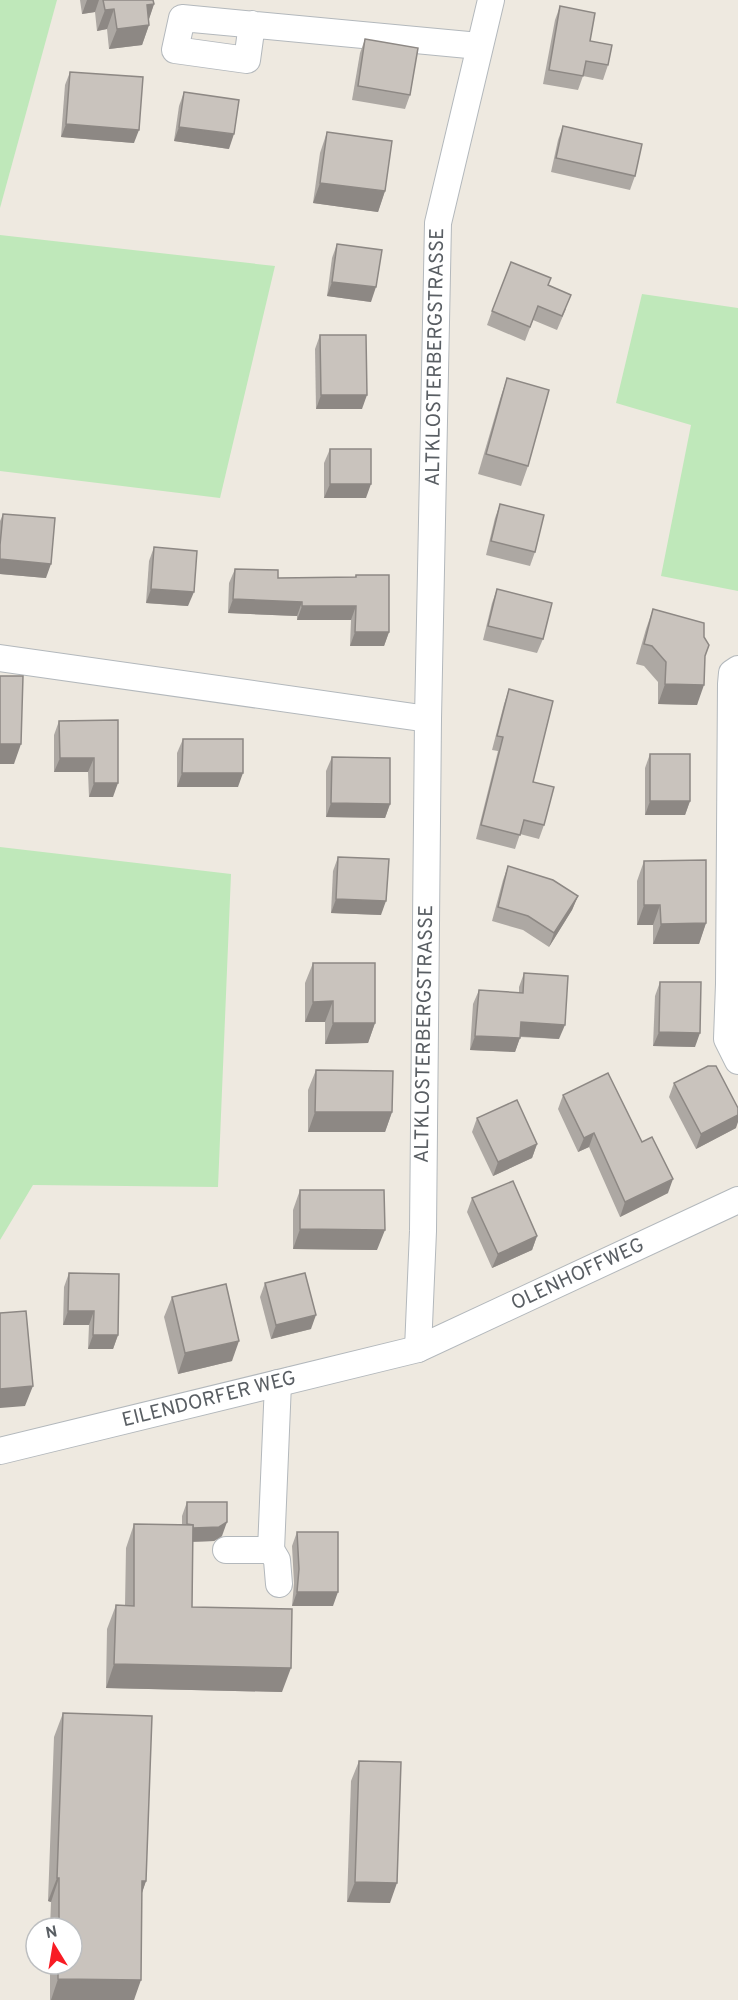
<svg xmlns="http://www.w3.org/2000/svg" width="738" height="2000" font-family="Overpass,sans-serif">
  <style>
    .green { fill: #bfe8ba }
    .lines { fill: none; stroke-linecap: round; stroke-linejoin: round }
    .minor-casing { stroke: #b3b8bc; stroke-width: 28 }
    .minor { stroke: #fff; stroke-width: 26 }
    .wall { fill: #ada8a3 }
    .shaded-wall { fill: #8d8884 }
    .building { fill: #c9c3bd; stroke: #8d8884; stroke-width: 1.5 }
    .labels { text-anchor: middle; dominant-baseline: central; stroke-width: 6; stroke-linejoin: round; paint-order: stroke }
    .street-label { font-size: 20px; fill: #595e63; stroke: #fff }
  </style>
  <rect width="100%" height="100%" fill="#eee9e0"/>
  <g class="green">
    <polygon points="0,0 57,0 0,208"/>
    <polygon points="0,235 275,266 220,498 0,471"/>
    <polygon points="642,294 738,308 738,591 661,576 691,425 616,403"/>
    <polygon points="0,847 231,874 218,1187 33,1185 0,1240"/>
  </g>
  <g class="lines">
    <defs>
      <g id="minor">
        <polyline points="252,24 247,60 175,50 182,18 479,46"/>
        <polyline points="0,658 428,719"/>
        <polyline points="738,669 732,673 731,684 729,984 727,1039 738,1061"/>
        <polyline points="418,1349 423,1231 428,719 438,223 491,0"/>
        <polyline points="0,1451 418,1349 738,1200"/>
        <polyline points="226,1550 271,1550 278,1383"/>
        <polyline points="271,1550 277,1560 279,1584"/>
      </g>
    </defs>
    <use href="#minor" class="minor-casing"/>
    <use href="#minor" class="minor"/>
  </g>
  <g class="wall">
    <polygon points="80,0 153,0 154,4 149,19 149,25 142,45 109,49 107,29 97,31 95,12 82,14"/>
    <polygon points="560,6 590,41 608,65 603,80 583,76 578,90 543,84 555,20"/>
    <polygon points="365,39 410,95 405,109 352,100 360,53"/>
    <polygon points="70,72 134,143 61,137 65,85"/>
    <polygon points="184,92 229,149 174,141 179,106"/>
    <polygon points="563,126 635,176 630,190 551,172 558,140"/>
    <polygon points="327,132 385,191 378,212 313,203 320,153"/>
    <polygon points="337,244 371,302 327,296 332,258"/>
    <polygon points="548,285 566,309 557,330 533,320 525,341 487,325 492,311"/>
    <polygon points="320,335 362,409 316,409 315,349"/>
    <polygon points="507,378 528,466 521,486 478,474 500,399"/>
    <polygon points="330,449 366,498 324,498 324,463"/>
    <polygon points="500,504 535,552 530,566 486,555 495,518"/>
    <polygon points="3,514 46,578 0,574 0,521"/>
    <polygon points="154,547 188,606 146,603 149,561"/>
    <polygon points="235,569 278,578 355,577 356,575 389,632 384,646 350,646 351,620 297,620 297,616 228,613 229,583"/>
    <polygon points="497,589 543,639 537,653 483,640 492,603"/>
    <polygon points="653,609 705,658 697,705 658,704 658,682 644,666 636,664 646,629"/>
    <polygon points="509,689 544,825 539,839 520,834 515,849 476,839 498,751 492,750 504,704"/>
    <polygon points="118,720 113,797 89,797 88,772 54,772 54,735 59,721"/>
    <polygon points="183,739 238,787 177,787 177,753"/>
    <polygon points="650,754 690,801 685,815 645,815 645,768"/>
    <polygon points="332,757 390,804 385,818 326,817 326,771"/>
    <polygon points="338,857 381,915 331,913 333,871"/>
    <polygon points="644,861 706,923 699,944 653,944 653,925 637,925 637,881"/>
    <polygon points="508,866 578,896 572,910 549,947 523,930 492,921 503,880"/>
    <polygon points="313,963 375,1023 368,1043 325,1044 325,1022 305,1022 305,983"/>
    <polygon points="524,973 559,1039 520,1037 515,1052 470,1050 473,1004 479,990 519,993 519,987"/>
    <polygon points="660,982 695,1047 653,1046 655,996"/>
    <polygon points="316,1070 392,1112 385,1132 308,1132 308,1090"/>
    <polygon points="674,1083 736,1128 696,1149 669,1097"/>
    <polygon points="563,1095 642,1142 668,1193 620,1217 589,1147 578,1152 558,1109"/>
    <polygon points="477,1118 537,1144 532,1158 493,1176 472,1132"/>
    <polygon points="300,1190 377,1250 293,1249 293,1210"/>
    <polygon points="472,1198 537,1236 532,1250 492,1268 467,1212"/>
    <polygon points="69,1273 118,1335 113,1349 88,1349 89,1325 63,1325 64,1287"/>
    <polygon points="265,1283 311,1329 271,1339 260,1297"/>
    <polygon points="172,1297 232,1361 178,1374 164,1317"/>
    <polygon points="187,1502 222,1536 214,1541 193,1542 192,1607 282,1692 106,1688 107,1629 116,1605 125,1606 126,1548 134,1524 182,1524 182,1516"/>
    <polygon points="297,1532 333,1606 292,1606 294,1583 292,1546"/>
    <polygon points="63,1713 146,1881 142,1892 134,2000 50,2000 50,1964 72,1964 72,1928 50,1928 51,1902 48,1901 54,1737"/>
    <polygon points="359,1761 390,1903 347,1902 351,1781"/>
  </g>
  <g class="shaded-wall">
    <polygon points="87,0 99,0 95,12 82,14"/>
    <polygon points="154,4 147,25 147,5"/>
    <polygon points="114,9 107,29 97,31 105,10"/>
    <polygon points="149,25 142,45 109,49 117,29"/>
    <polygon points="66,124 139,130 134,143 61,137"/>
    <polygon points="179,127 234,134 229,149 174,141"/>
    <polygon points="320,183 385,191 378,212 313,203"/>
    <polygon points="332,282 376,287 371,302 327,296"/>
    <polygon points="321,395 367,395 362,409 316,409"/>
    <polygon points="330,484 371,484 366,498 324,498"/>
    <polygon points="0,559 51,564 46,578 0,574"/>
    <polygon points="151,589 194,592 188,606 146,603"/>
    <polygon points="233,599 302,602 297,616 228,613"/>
    <polygon points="302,606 356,606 351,620 297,620"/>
    <polygon points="355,632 389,632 384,646 350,646"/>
    <polygon points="665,684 704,685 697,705 658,704"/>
    <polygon points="0,744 21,744 14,764 0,764"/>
    <polygon points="60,758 94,758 88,772 54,772"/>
    <polygon points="182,773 243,773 238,787 177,787"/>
    <polygon points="94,783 118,783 113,797 89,797"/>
    <polygon points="650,801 690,801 685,815 645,815"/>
    <polygon points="331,803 390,804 385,818 326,817"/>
    <polygon points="578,896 572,910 549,947 554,933"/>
    <polygon points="336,899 386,901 381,915 331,913"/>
    <polygon points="644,905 660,905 653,925 637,925"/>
    <polygon points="706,923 699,944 653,944 661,924"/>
    <polygon points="333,1001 325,1022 305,1022 313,1002"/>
    <polygon points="521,1022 565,1025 559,1039 516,1036"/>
    <polygon points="333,1023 375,1023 368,1043 325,1044"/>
    <polygon points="659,1032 700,1033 695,1047 653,1046"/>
    <polygon points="475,1036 520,1038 515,1052 470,1050"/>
    <polygon points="315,1112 392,1112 385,1132 308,1132"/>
    <polygon points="738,1115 738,1122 736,1128 696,1149 701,1134"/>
    <polygon points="594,1133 589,1147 578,1152 584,1138"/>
    <polygon points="537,1144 532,1158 493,1176 498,1162"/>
    <polygon points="673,1179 668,1193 620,1217 625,1202"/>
    <polygon points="300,1229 385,1230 377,1250 293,1249"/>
    <polygon points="537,1236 532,1250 492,1268 498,1254"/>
    <polygon points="68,1311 94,1311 89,1325 63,1325"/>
    <polygon points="316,1315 311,1329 271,1339 276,1325"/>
    <polygon points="93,1335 118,1335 113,1349 88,1349"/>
    <polygon points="239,1341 232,1361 178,1374 185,1353"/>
    <polygon points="33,1386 25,1406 0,1408 0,1389"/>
    <polygon points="227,1522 222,1536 214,1541 182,1542 187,1528"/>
    <polygon points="297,1592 338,1592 333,1606 292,1606"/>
    <polygon points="114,1664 291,1668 282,1692 106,1688"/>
    <polygon points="57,1878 59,1878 51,1902 48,1901"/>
    <polygon points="142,1881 146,1881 138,1905"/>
    <polygon points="355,1882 397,1883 390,1903 347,1902"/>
    <polygon points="58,1979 141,1980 134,2000 51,2000"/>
  </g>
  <g class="building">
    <polygon points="103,0 153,0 154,4 147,5 149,25 117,29 114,9 105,10"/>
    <polygon points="560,6 595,13 590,41 612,45 608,65 586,61 583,76 549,70"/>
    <polygon points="365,39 418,48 410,95 358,86"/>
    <polygon points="70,72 143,77 139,130 66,124"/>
    <polygon points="184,92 239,100 234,134 179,127"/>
    <polygon points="563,126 642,144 635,176 556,158"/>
    <polygon points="327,132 392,141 385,191 320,183"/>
    <polygon points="337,244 382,250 376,287 332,282"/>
    <polygon points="511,262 551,278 548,285 571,295 562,316 538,306 530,327 492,311"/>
    <polygon points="320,335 366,335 367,395 321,395"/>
    <polygon points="507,378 549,390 528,466 486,454"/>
    <rect x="330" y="449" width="41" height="35"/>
    <polygon points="500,504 544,515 535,552 491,541"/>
    <polygon points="3,514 55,518 51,564 0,559 0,545"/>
    <polygon points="154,547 197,551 194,592 151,589"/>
    <polygon points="235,569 278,570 278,578 356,577 356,575 389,575 389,632 355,632 356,606 302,606 302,602 233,599"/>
    <polygon points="497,589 552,603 543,639 488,626"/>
    <polygon points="653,609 704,623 704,637 709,645 705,656 704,685 665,684 666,662 652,646 644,644"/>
    <polygon points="0,676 23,676 21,744 0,744"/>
    <polygon points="509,689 553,701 533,782 554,787 544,825 524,820 520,835 481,825 503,737 497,736"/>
    <polygon points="118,720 118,783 94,783 94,758 60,758 59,721"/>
    <polygon points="183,739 243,739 243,773 182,773"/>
    <rect x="650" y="754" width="40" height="47"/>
    <polygon points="332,757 390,758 390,804 331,803"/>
    <polygon points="338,857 389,859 386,901 336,899"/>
    <polygon points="706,860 706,923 661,924 660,905 644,905 644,861"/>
    <polygon points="508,866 553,880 578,896 554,933 528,916 498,907"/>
    <polygon points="313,963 375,963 375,1023 333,1023 333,1001 313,1002"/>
    <polygon points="524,973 568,976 565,1025 521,1022 520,1038 475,1036 479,990 523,993"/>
    <polygon points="660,982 701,982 700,1033 659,1032"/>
    <polygon points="708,1066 716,1066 738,1108 738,1115 701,1134 674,1083"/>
    <polygon points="316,1070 393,1071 392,1112 315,1112"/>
    <polygon points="608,1073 642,1142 652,1137 673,1179 625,1202 594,1133 584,1138 563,1095"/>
    <polygon points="517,1100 537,1144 498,1162 477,1118"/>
    <polygon points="513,1181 537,1236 498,1254 472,1198"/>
    <polygon points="300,1190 384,1190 385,1230 300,1229"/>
    <polygon points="69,1273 119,1274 118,1335 93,1335 94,1311 68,1311"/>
    <polygon points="305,1273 316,1315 276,1325 265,1283"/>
    <polygon points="226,1284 239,1341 185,1353 172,1297"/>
    <polygon points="26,1311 33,1386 0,1389 0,1313"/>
    <polygon points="187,1502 227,1502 227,1522 219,1527 193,1528 193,1525 187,1524"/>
    <polygon points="134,1524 193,1525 192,1607 292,1609 291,1668 114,1664 116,1605 134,1606"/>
    <polygon points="297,1532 338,1532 338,1592 297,1592 299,1569"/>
    <polygon points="63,1713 152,1716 146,1881 142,1881 141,1980 58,1979 58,1964 72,1964 72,1928 59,1928 59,1878 57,1878"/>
    <polygon points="359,1761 401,1762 397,1883 355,1882"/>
  </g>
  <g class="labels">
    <g class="street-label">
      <text transform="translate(436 357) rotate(-89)">ALTKLOSTERBERGSTRASSE</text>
      <text transform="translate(425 1034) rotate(-89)">ALTKLOSTERBERGSTRASSE</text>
      <text transform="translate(578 1275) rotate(-25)">OLENHOFFWEG</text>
      <text transform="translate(209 1400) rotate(-14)">EILENDORFER WEG</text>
    </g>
  </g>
  <g transform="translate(54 1946) rotate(349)"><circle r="28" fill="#ffffff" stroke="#bdbfc1" stroke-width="1.5"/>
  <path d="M0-4.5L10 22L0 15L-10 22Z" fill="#f81c24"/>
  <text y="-9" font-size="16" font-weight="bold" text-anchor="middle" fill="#595e63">N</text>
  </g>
</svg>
